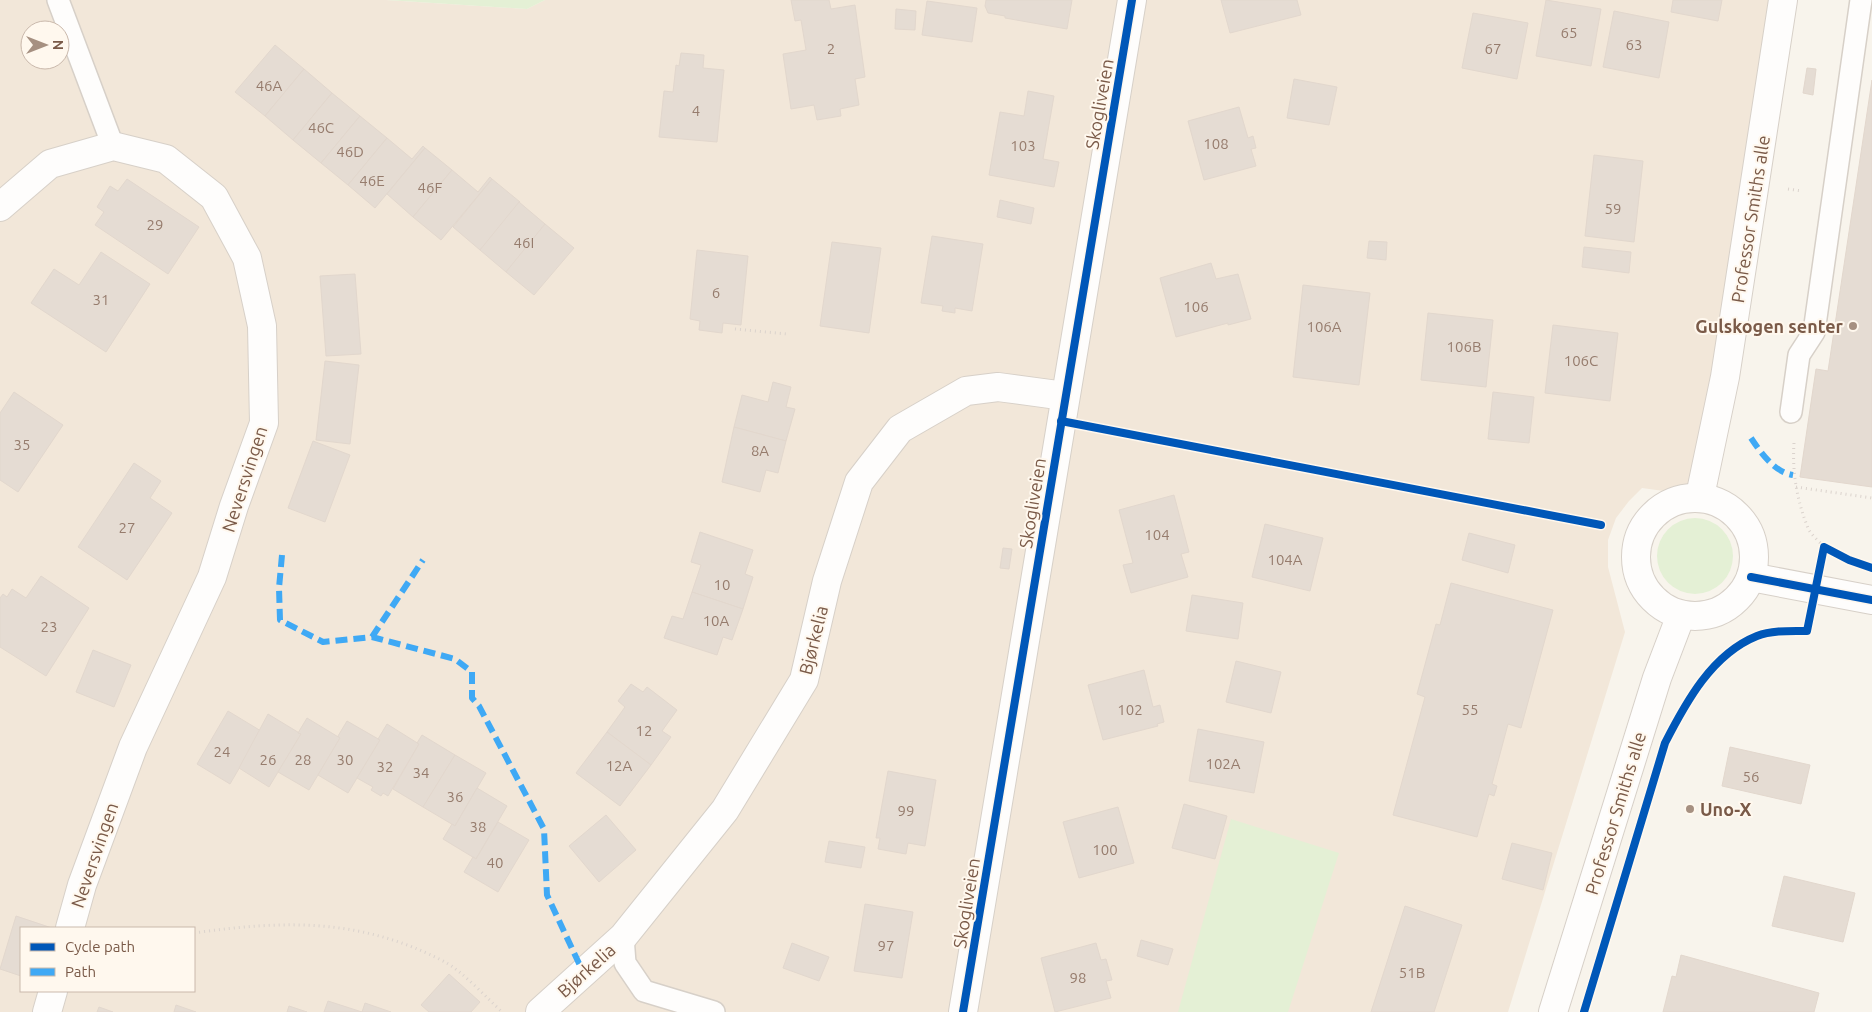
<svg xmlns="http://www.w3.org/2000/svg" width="1872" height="1012" font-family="Ubuntu,sans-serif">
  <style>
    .residential { fill: #f2e7d9; fill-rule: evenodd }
    .green { fill: #e4f0d5 }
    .building { fill: #e5dcd3; stroke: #e2d7cd }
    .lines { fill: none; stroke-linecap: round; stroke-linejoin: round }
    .lane-casing { stroke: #d7d0c8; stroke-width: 24 }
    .street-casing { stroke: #d7d0c8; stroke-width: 30 }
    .path { stroke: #dbd3cd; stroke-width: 3; stroke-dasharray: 1 4; stroke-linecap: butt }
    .lane { stroke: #fefdfc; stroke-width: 21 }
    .street { stroke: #fefdfc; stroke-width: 28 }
    .quiet { stroke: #3fa9f5; stroke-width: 6; stroke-dasharray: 12 6; stroke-linecap: butt }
    .cycleway-casing { stroke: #fff8ee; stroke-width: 11 }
    .cycleway { stroke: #0057b8; stroke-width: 8 }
    .poi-dot { fill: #a69081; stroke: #fff8ee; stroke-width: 2 }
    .labels { text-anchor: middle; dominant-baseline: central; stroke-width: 4; stroke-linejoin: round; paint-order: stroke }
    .number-label { font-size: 15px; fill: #967c6d }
    .street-label { font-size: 18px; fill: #7a5a48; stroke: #fff8ee }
    .poi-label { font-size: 18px; font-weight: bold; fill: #7a5a48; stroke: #fff8ee; text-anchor: end }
  </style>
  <rect width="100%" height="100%" fill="#f8f4ec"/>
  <path class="residential" d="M0,0H386L527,9L545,0H1783L1700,496L1642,488L1629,501L1616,518L1608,540V567L1625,632L1508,1012H0ZM30,30H60V60H30ZM21,928H194V991H21Z"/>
  <g class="green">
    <polygon points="387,0 545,0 527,9"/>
    <circle cx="1695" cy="556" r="38"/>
    <polygon points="1231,819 1339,853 1288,1012 1178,1012"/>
  </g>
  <g class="building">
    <polygon points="791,0 829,0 831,9 855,5 865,77 855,79 859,105 840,109 841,116 817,120 814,105 791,109 783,54 806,50 801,20 795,21"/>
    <polygon points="986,0 1072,0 1067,29 1005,18 1005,16 988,13 985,6"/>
    <polygon points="1221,0 1297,0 1301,15 1230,33"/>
    <polygon points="1546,0 1601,9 1591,66 1536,56"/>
    <polygon points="1673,0 1722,0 1718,21 1671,12"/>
    <polygon points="927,1 977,8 972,42 922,35"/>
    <polygon points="896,9 916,11 915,30 895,29"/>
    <polygon points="1614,11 1669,22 1659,78 1603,67"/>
    <polygon points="1473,13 1528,23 1517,79 1462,68"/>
    <polygon points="275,45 304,69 265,116 235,92"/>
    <polygon points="681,53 704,55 703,68 724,70 717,142 659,137 664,91 673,92 676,65 679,66"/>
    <polygon points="1807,68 1816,69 1813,95 1803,93"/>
    <polygon points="304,69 332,93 293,140 265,116"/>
    <polygon points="1294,79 1337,87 1329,125 1287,118"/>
    <polygon points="1872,80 1872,487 1800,477 1816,369 1828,371"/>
    <polygon points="1028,91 1054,96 1043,159 1059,162 1054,187 989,175 1000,112 1024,116"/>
    <polygon points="332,93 360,116 321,163 293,140"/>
    <polygon points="1239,107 1248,138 1253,136 1256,148 1251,149 1256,166 1204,180 1188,121"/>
    <polygon points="360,116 387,138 348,185 321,163"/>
    <polygon points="387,138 412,159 423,146 425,148 375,208 348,185"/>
    <polygon points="425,148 452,170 413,217 387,194"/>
    <polygon points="1594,155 1643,161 1634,242 1585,236"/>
    <polygon points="452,170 478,192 490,177 492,179 441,240 413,217"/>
    <polygon points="127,179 199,227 168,274 95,225 104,212 97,207 110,186 118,191"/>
    <polygon points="492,179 520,202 480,250 453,227"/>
    <polygon points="1000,200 1034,208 1031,224 997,217"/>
    <polygon points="519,202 545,224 506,272 480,250"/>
    <polygon points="545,224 574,248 534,295 506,272"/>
    <polygon points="932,236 983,244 972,311 955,308 955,313 942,311 943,306 921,303"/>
    <polygon points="1369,241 1387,242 1386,260 1367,258"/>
    <polygon points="832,242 881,248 869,333 820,326"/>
    <polygon points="1584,247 1631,252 1629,273 1582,267"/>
    <polygon points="697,250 748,256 741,325 723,323 722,333 699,330 700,321 690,319"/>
    <polygon points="101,252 150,284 106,352 31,303 54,269 79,285"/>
    <polygon points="1211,263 1216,279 1238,274 1251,319 1228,325 1228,323 1176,337 1160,278"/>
    <polygon points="355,274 361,354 326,356 320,276"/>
    <polygon points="1303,285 1370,293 1359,385 1293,377"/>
    <polygon points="1428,313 1493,320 1486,387 1421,380"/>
    <polygon points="1553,325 1618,333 1610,401 1545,393"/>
    <polygon points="325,361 359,365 350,444 316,440"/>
    <polygon points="773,382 791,387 786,407 795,409 786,441 734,427 742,395 768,402"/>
    <polygon points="14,392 63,425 18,492 0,480 0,413"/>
    <polygon points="1493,392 1534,397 1529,443 1488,439"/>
    <polygon points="734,427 786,441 778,473 766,470 760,492 722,482"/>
    <polygon points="313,441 350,455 325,522 288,508"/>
    <polygon points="134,463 161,481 150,498 172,513 127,580 78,547"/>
    <polygon points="1174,495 1189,552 1181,554 1188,577 1131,593 1123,565 1133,563 1119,510"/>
    <polygon points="1265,524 1323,538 1310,591 1252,577"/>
    <polygon points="700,532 753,550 745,574 753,577 743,609 692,592 701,565 691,562"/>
    <polygon points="1469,533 1515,545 1508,573 1462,560"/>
    <polygon points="1003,548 1012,549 1009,569 1000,568"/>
    <polygon points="41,576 89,608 46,676 0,647 0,598 3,594 7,597 12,589 26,598"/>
    <polygon points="1451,583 1553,610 1521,728 1508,724 1492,784 1497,786 1494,796 1489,794 1477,837 1393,815 1425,697 1417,694 1436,624 1440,625"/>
    <polygon points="692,592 743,609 732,640 723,637 717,655 664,638 672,616 683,619"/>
    <polygon points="1192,595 1243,603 1238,639 1186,631"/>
    <polygon points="93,650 131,665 114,707 76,692"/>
    <polygon points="1236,661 1281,672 1271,713 1226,702"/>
    <polygon points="1144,670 1153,707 1160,705 1164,722 1157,724 1158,726 1103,740 1088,685"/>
    <polygon points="631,684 643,692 647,687 677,710 662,731 671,737 651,765 607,732 625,707 618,701"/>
    <polygon points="228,711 261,731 230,784 197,764"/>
    <polygon points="268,714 301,734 269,787 239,768"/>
    <polygon points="307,718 340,738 309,790 278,772 301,734 298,733"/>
    <polygon points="347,721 380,740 348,793 318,775 340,738 338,736"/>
    <polygon points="387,724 419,744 388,796 383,793 381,796 371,790 373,787 357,778 380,740 378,739"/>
    <polygon points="1198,729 1264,742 1254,793 1189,781"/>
    <polygon points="607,732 651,765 620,806 576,773"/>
    <polygon points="422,735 455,755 423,807 393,789 419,744 417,743"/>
    <polygon points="1730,747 1810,765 1801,804 1722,786"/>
    <polygon points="455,755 486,773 455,826 423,807"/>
    <polygon points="888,771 936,780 925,846 908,843 906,854 878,849 880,838 876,838"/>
    <polygon points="477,788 507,806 476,859 443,839 452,824 455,826"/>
    <polygon points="1184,804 1227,816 1215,859 1172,848"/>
    <polygon points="1118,807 1134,863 1079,878 1063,822"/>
    <polygon points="606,815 636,850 599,882 569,846"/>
    <polygon points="498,822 529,840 498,892 464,872 473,857 476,859"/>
    <polygon points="829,841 865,847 861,868 825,862"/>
    <polygon points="1512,843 1552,853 1543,890 1502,879"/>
    <polygon points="1784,876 1855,893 1843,942 1772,926"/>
    <polygon points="865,904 913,912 902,978 854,971"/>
    <polygon points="1405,906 1462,925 1434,1012 1371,1012"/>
    <polygon points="16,916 52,928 21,928 21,976 0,969"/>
    <polygon points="1141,940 1173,949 1168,965 1137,956"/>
    <polygon points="792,943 829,957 819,981 783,968"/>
    <polygon points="1096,943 1101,960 1106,959 1112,980 1106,981 1111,998 1055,1012 1041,958"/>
    <polygon points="1681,955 1819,993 1814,1012 1663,1012 1672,976 1676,977"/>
    <polygon points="449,974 480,1002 471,1012 429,1012 421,1005"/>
    <polygon points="328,1001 362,1012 363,1012 324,1012"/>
    <polygon points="365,1003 391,1012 362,1012"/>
    <polygon points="176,1005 196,1012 174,1012"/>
    <polygon points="289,1006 307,1012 287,1012"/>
    <polygon points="99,1007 113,1012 97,1012"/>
  </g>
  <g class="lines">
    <defs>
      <g id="lane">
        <polyline points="58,0 113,146"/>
        <polyline points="1791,412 1799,355 1814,332 1861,0"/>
        <polyline points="623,937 625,963 644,991 714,1012"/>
      </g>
      <g id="street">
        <polyline points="0,207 50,164 113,146 166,159 214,197 247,258 262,326 264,423 234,506 212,577 133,747 82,885 70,928"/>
        <polyline points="1700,496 1725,377 1783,0"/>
        <circle cx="1695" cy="557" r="59"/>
        <polyline points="1751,577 1872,600"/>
        <polyline points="47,1012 53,991"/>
        <polyline points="540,1012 623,937 725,810 804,680 827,581 859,482 900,429 966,391 998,387 1065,396"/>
        <polyline points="963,1012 1132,0"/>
        <polyline points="1553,1012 1657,678 1681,615"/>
      </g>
    </defs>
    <use href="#lane" class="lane-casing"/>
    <use href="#street" class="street-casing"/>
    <g class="path">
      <polyline points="1788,189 1802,191"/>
      <polyline points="735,329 787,334"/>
      <path d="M1794,443C1792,472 1797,501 1808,528C1811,535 1819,541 1824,547"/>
      <polyline points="1796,487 1872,498"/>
      <path d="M194,933C285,920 361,918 445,962C462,971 487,998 502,1012"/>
    </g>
    <use href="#lane" class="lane"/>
    <use href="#street" class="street"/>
    <g class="quiet">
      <path d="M1751,438C1761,453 1774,472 1793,475"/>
      <polyline points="282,555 279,588 280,620 323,642 372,637 455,659 472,672 472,698 479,706 544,829 547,895 583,972"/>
      <polyline points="372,637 423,560"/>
    </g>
    <defs>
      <g id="cycleway">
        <polyline points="1061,421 1601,525"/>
        <polyline points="1751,577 1872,600"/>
        <polyline points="963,1012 1132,0"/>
        <path d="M1584,1012L1665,743C1686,702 1712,654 1757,636C1772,630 1791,631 1807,631L1824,547L1849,560L1872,568"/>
      </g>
    </defs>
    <use href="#cycleway" class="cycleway-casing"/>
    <use href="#cycleway" class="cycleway"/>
  </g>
  <g class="poi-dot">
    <circle cx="1853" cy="326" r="5"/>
    <circle cx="1690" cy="809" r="5"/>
  </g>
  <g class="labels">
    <g class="number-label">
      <text x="1569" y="32">65</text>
      <text x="1634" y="44">63</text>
      <text x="831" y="48">2</text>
      <text x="1493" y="48">67</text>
      <text x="269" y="85">46A</text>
      <text x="696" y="110">4</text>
      <text x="321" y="127">46C</text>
      <text x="1216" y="143">108</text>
      <text x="1023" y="145">103</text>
      <text x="350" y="151">46D</text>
      <text x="372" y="180">46E</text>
      <text x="430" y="187">46F</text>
      <text x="1613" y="208">59</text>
      <text x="155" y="224">29</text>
      <text x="524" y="242">46I</text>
      <text x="716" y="292">6</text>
      <text x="101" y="299">31</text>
      <text x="1196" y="306">106</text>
      <text x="1324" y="326">106A</text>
      <text x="1464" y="346">106B</text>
      <text x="1581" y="360">106C</text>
      <text x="22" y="444">35</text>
      <text x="760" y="450">8A</text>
      <text x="127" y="527">27</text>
      <text x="1157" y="534">104</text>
      <text x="1285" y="559">104A</text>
      <text x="722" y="584">10</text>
      <text x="716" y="620">10A</text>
      <text x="49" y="626">23</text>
      <text x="1130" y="709">102</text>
      <text x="1470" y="709">55</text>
      <text x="644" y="730">12</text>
      <text x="222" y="751">24</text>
      <text x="268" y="759">26</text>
      <text x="303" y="759">28</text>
      <text x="345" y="759">30</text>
      <text x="1223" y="763">102A</text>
      <text x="619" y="765">12A</text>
      <text x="385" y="766">32</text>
      <text x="421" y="772">34</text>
      <text x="1751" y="776">56</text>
      <text x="455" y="796">36</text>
      <text x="906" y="810">99</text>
      <text x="478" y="826">38</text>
      <text x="1105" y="849">100</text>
      <text x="495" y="862">40</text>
      <text x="886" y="945">97</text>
      <text x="1412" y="972">51B</text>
      <text x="1078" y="977">98</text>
    </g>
    <g class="street-label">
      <text transform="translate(1099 104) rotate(-80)">Skogliveien</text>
      <text transform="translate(1750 219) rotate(-81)">Professor Smiths alle</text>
      <text transform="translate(244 479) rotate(-72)">Neversvingen</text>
      <text transform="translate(1032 503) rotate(-81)">Skogliveien</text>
      <text transform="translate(813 640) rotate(-76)">Bjørkelia</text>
      <text transform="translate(1615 813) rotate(-73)">Professor Smiths alle</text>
      <text transform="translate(94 855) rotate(-71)">Neversvingen</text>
      <text transform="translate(966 903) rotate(-81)">Skogliveien</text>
      <text transform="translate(586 970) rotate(-42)">Bjørkelia</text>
    </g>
    <g class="poi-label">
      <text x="1843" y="326">Gulskogen senter</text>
      <text x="1700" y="809" text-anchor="start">Uno-X</text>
    </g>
  </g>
  <rect x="20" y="927" width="175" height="65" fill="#fff8ee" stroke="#cab9ac"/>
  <rect x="30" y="943" width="25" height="8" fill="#0057b8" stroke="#cab9ac"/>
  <text x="65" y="952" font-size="15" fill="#7a5a48">Cycle path</text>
  <rect x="30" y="968" width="25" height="8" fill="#3fa9f5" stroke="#cab9ac"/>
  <text x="65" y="977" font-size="15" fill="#7a5a48">Path</text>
  <g transform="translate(45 45) rotate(90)"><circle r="24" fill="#fff8ee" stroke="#cab9ac"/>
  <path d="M0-4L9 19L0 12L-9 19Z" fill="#a69081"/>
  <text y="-8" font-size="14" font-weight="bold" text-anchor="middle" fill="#7a5a48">N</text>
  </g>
</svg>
